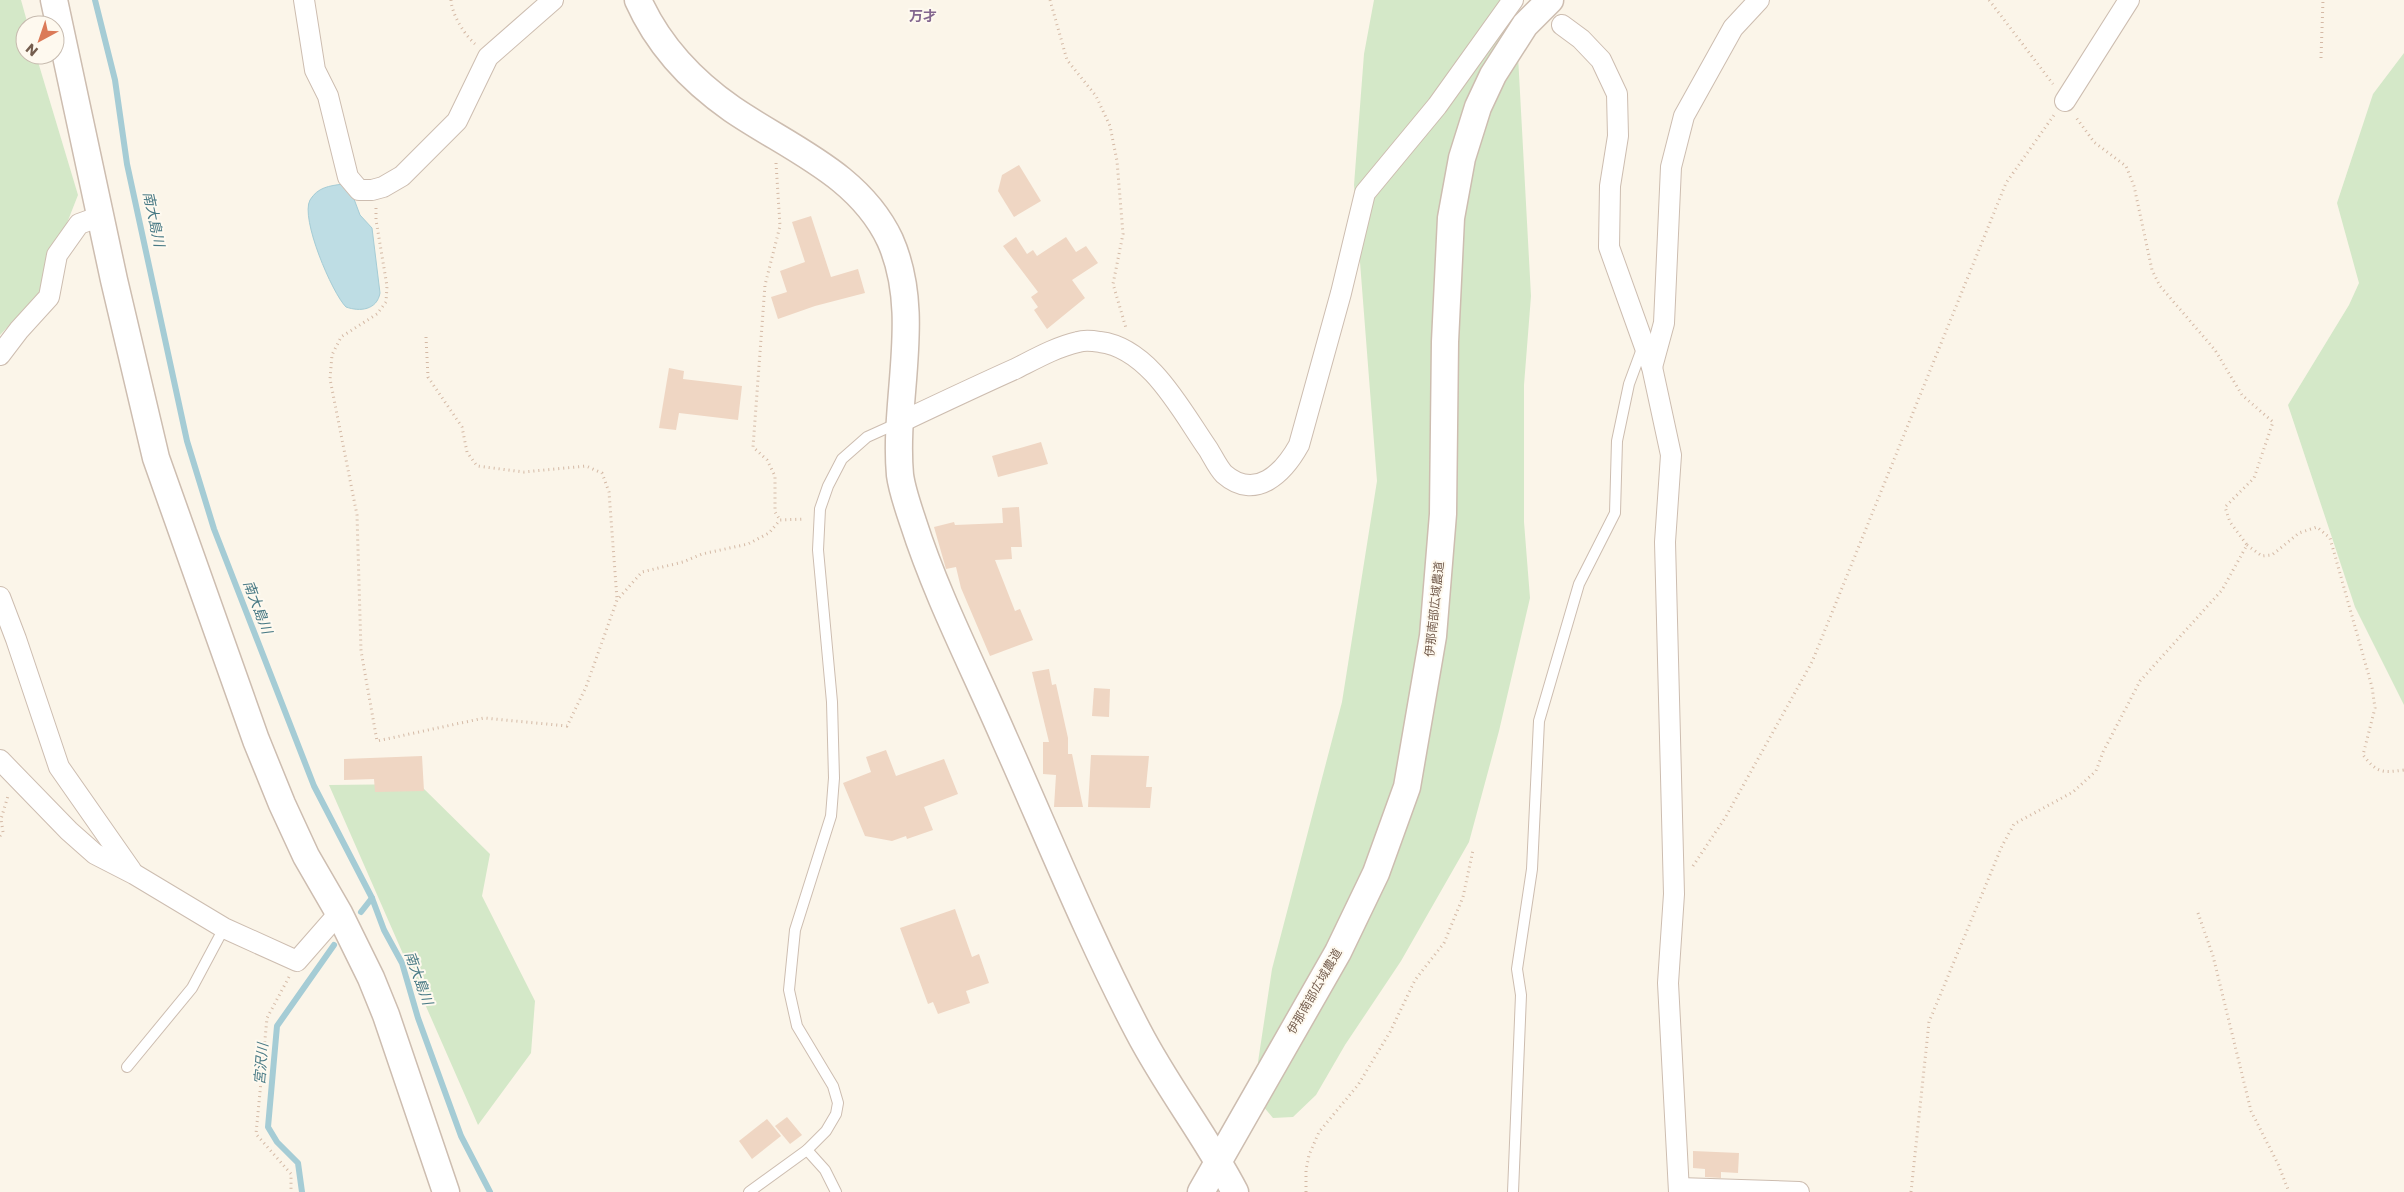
<svg xmlns="http://www.w3.org/2000/svg" width="2404" height="1192" font-family="Poppins,'Noto Sans JP',sans-serif">
  <style>
    .green { fill: #d4e8c8 }
    .water { fill: #bedde4; stroke: #a5ccd5 }
    .lines { fill: none; stroke-linecap: round; stroke-linejoin: round }
    .stream { stroke: #a5ccd5; stroke-width: 6 }
    .building { fill: #efd6c3 }
    .service-casing { stroke: #cdbdb0; stroke-width: 12 }
    .minor-casing { stroke: #cdbdb0; stroke-width: 22 }
    .tertiary-casing { stroke: #cdbdb0; stroke-width: 29 }
    .path { stroke: #d4b9a5; stroke-width: 3; stroke-dasharray: 1 4; stroke-linecap: butt }
    .service { stroke: #fff; stroke-width: 10 }
    .minor { stroke: #fff; stroke-width: 20 }
    .tertiary { stroke: #fff; stroke-width: 26 }
    .labels { text-anchor: middle; dominant-baseline: central; stroke-width: 4; stroke-linejoin: round; paint-order: stroke }
    .street-label { font-size: 12px; fill: #745d4e; stroke: #fef9ef }
    .neighbourhood-label { font-size: 14px; font-weight: bold; fill: #83668f; stroke: #fef9ef }
    .water-label { font-size: 14px; font-style: italic; fill: #497a85; stroke: #fef9ef }
  </style>
  <rect width="100%" height="100%" fill="#fbf5e9"/>
  <g class="green">
    <polygon points="0,0 21,0 28,25 25,25 25,55 36,55 78,195 40,292 0,335"/>
    <polygon points="1374,0 1515,0 1531,296 1524,385 1524,522 1530,598 1499,731 1469,842 1401,961 1345,1045 1316,1095 1293,1117 1273,1118 1262,1105 1258,1062 1272,969 1342,702 1377,481 1354,185 1364,54"/>
    <polygon points="2404,53 2404,705 2355,607 2288,405 2349,305 2359,283 2337,203 2373,94"/>
    <polygon points="419,784 490,854 482,896 535,1001 531,1053 478,1125 329,785"/>
  </g>
  <path class="water" d="M343,184L351,191L360,215L372,228L380,293C377,310 360,312 346,307C332,293 300,218 310,200C318,187 329,186 343,184Z"/>
  <g class="lines">
    <g class="stream">
      <polyline points="95,0 115,80 127,164 187,441 214,529 314,786 372,898 384,930 402,963 418,1018 461,1136 490,1192"/>
      <polyline points="361,912 372,898"/>
      <polyline points="302,1192 298,1163 277,1142 268,1127 277,1026 334,945"/>
    </g>
  </g>
  <g class="building">
    <polygon points="1019,165 1041,201 1014,217 998,191 1002,175"/>
    <polygon points="811,216 831,277 858,269 865,293 815,306 778,319 771,297 787,292 780,271 805,262 792,222"/>
    <polygon points="1016,237 1027,254 1033,250 1037,256 1066,237 1076,252 1086,246 1098,263 1072,280 1085,298 1047,329 1034,310 1038,307 1031,297 1038,292 1003,246"/>
    <polygon points="669,368 684,371 683,379 742,386 738,420 679,413 676,430 659,428"/>
    <polygon points="1041,442 1048,464 998,477 992,456"/>
    <polygon points="1019,507 1022,547 1011,547 1012,559 995,560 1015,611 1020,609 1033,640 990,656 961,588 956,567 946,569 934,527 954,522 955,525 1003,523 1002,508"/>
    <polygon points="1049,669 1052,685 1056,684 1068,738 1068,754 1072,754 1083,807 1054,807 1056,775 1043,774 1043,742 1049,742 1032,672"/>
    <polygon points="1094,688 1110,689 1109,717 1092,716"/>
    <polygon points="886,750 896,776 944,759 958,794 924,807 933,830 907,839 906,836 892,841 865,836 843,783 871,772 866,757"/>
    <polygon points="1091,755 1149,756 1146,787 1152,787 1150,808 1088,807"/>
    <polygon points="422,756 424,791 375,792 374,779 344,780 344,759"/>
    <polygon points="955,909 972,957 979,954 989,983 966,991 970,1003 938,1014 933,1002 928,1004 900,928"/>
    <polygon points="787,1117 802,1135 790,1144 775,1126"/>
    <polygon points="767,1119 781,1136 752,1159 739,1141"/>
    <polygon points="1693,1151 1739,1153 1738,1173 1721,1172 1721,1178 1705,1177 1705,1169 1693,1168"/>
  </g>
  <g class="lines">
    <defs>
      <g id="service">
        <polyline points="127,1067 192,988 224,928"/>
        <polyline points="807,1150 825,1170 836,1192"/>
        <polyline points="749,1192 807,1150 826,1131 836,1114 838,1103 833,1086 797,1026 789,990 795,930 831,816 834,778 832,702 818,550 820,509 828,486 842,459 867,437 898,423"/>
        <polyline points="1513,1192 1521,995 1517,969 1532,869 1539,721 1579,584 1615,513 1617,441 1629,384 1643,346"/>
      </g>
      <g id="minor">
        <polyline points="304,0 315,70 328,96 348,177 359,190 372,190 383,187 402,176 457,121 488,57 553,0"/>
        <polyline points="1562,25 1581,39 1601,60 1617,94 1618,136 1610,186 1609,247 1652,367 1671,455 1665,542 1674,894 1668,983 1679,1192"/>
        <polyline points="2065,101 2129,0"/>
        <polyline points="0,355 19,330 49,297 57,255 79,224 101,216"/>
        <polyline points="1652,367 1664,323 1671,167 1684,116 1733,28 1759,0"/>
        <path d="M901,422C939,404 977,386 1015,369C1035,359 1056,347 1078,342C1084,340 1094,341 1100,342C1150,348 1182,412 1208,449C1213,457 1218,468 1224,474C1256,502 1284,472 1299,445L1341,293L1365,193L1437,106L1513,0"/>
        <polyline points="0,597 16,639 59,767 131,870"/>
        <polyline points="0,760 69,831 95,854 134,874 224,928 297,961 339,913"/>
        <polyline points="1679,1188 1799,1192"/>
      </g>
      <g id="tertiary">
        <polyline points="54,0 114,280 156,458 256,740 282,804 306,856 339,913 371,978 386,1015 446,1192"/>
        <path d="M638,0C658,45 692,81 732,109C789,148 859,174 890,240C923,314 893,398 900,475C902,490 908,507 913,522C937,597 974,668 1005,740C1048,836 1089,938 1138,1031C1167,1087 1206,1136 1235,1192"/>
        <polyline points="1201,1192 1338,952 1376,873 1407,787 1433,636 1443,514 1445,342 1451,218 1462,158 1478,107 1493,75 1525,25 1550,0"/>
      </g>
    </defs>
    <use href="#service" class="service-casing"/>
    <use href="#minor" class="minor-casing"/>
    <use href="#tertiary" class="tertiary-casing"/>
    <g class="path">
      <path d="M451,0C452,15 464,34 475,44"/>
      <polyline points="1050,0 1067,60 1096,96 1110,126 1117,161 1123,234 1113,284 1126,328"/>
      <polyline points="1989,0 2053,84"/>
      <polyline points="2321,58 2323,0"/>
      <polyline points="776,163 780,226 765,285 753,447 767,460 775,476 775,512 780,520"/>
      <polyline points="376,208 376,220 387,286 386,302 377,314 341,337 332,355 330,379 357,515 361,651 377,741 484,718 567,726 586,687 617,600 642,572 683,562 702,554 748,544 769,533 780,520 805,519"/>
      <polyline points="426,337 428,377 462,427 467,452 477,466 524,472 586,466 602,473 609,492 617,599"/>
      <path d="M2247,545L2262,556L2272,555L2299,533L2317,527L2330,538L2372,687L2375,708L2363,755C2377,773 2382,773 2404,770"/>
      <polyline points="0,836 3,832 1,819 8,796"/>
      <polyline points="1693,866 1725,818 1812,662 2006,183 2054,115"/>
      <polyline points="2198,913 2213,956 2251,1111 2278,1164 2289,1192"/>
      <polyline points="289,977 267,1018 256,1134 291,1174 291,1192"/>
      <polyline points="1306,1192 1306,1170 1309,1155 1319,1132 1358,1085 1390,1032 1415,980 1444,943 1463,897 1473,850"/>
      <polyline points="1911,1192 1929,1022 2002,846 2014,824 2073,792 2096,771 2103,752 2140,681 2222,590 2247,545 2230,522 2225,507 2254,478 2273,422 2242,395 2215,350 2160,286 2152,270 2134,186 2126,166 2094,142 2075,116"/>
    </g>
    <use href="#service" class="service"/>
    <use href="#minor" class="minor"/>
    <use href="#tertiary" class="tertiary"/>
  </g>
  <g class="labels">
    <g class="street-label">
      <text transform="translate(1434 609) rotate(-84)">伊那南部広域農道</text>
      <text transform="translate(1314 991) rotate(-60)">伊那南部広域農道</text>
    </g>
    <g class="neighbourhood-label">
      <text x="923" y="16">万才</text>
    </g>
    <g class="water-label">
      <text transform="translate(154 219) rotate(78)">南大島川</text>
      <text transform="translate(258 607) rotate(69)">南大島川</text>
      <text transform="translate(419 978) rotate(70)">南大島川</text>
      <text transform="translate(261 1064) rotate(-85)">宮沢川</text>
    </g>
  </g>
  <g transform="translate(40 40) rotate(220)"><circle r="24" fill="#fef9ef" stroke="#c7bbaf"/>
  <path d="M0-4L9 19L0 12L-9 19Z" fill="#db7a58"/>
  <text y="-8" font-size="14" font-weight="bold" text-anchor="middle" fill="#745d4e">N</text>
  </g>
</svg>
